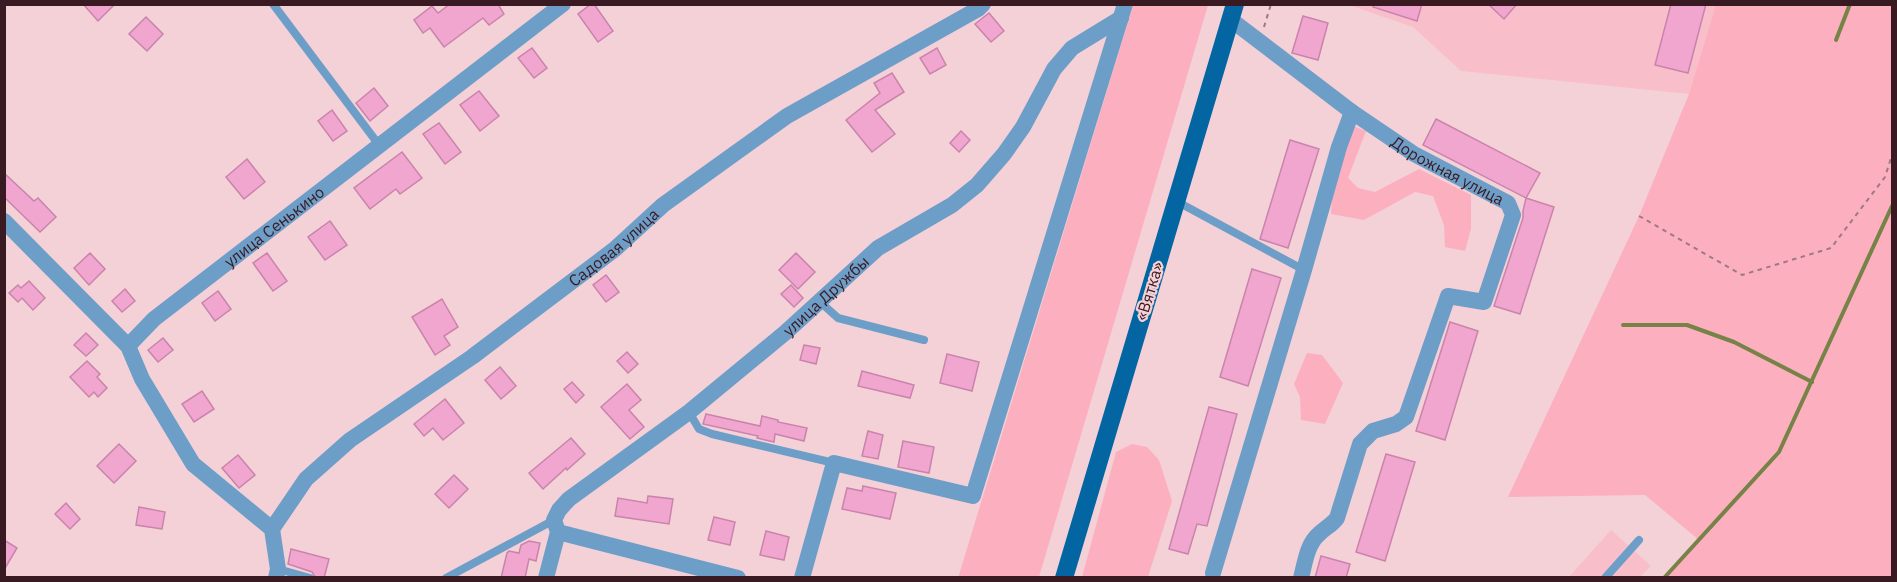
<svg xmlns="http://www.w3.org/2000/svg" width="1897" height="582" font-family="'IBM Plex Sans',sans-serif">
  <style>
    .built { fill: #f8bfcb }
    .green { fill: #fcafbf }
    .lines { fill: none; stroke-linecap: round; stroke-linejoin: round }
    .stream { stroke: #768246; stroke-width: 4 }
    .building { fill: #f0a6cf; stroke: #ca83ab; stroke-width: 1.5 }
    .path { stroke: #9b7a81; stroke-width: 2; stroke-dasharray: 4.5 4.5; stroke-linecap: butt }
    .lane { stroke: #6d9ec8; stroke-width: 8 }
    .street { stroke: #6d9ec8; stroke-width: 16 }
    .primary { stroke: #0366a2; stroke-width: 18 }
    .labels { text-anchor: middle; dominant-baseline: central; stroke-width: 4.5; stroke-linejoin: round; paint-order: stroke }
    .street-label { font-size: 16px; fill: #3a1a22; stroke: #f4d1d7 }
  </style>
  <rect width="100%" height="100%" fill="#f4d1d7"/>
  <g class="built">
    <polygon points="1349,5 1716,5 1689,94 1461,71 1413,27"/>
    <polygon points="1611,530 1651,566 1640,577 1568,578"/>
  </g>
  <g class="green">
    <polygon points="1716,4 1892,5 1892,577 1664,577 1699,540 1645,495 1508,497 1639,216 1689,94"/>
    <polygon points="1133,5 1208,5 1039,577 958,578"/>
    <polygon points="1353,126 1366,131 1348,178 1358,188 1375,192 1419,169 1471,195 1471,229 1465,251 1445,247 1444,225 1433,196 1415,192 1364,220 1331,214 1332,194"/>
    <polygon points="1307,353 1322,355 1343,383 1325,424 1301,420 1300,397 1294,384"/>
    <polygon points="1132,444 1147,447 1159,460 1172,501 1148,577 1082,577 1116,452"/>
  </g>
  <g class="lines">
    <g class="stream">
      <polyline points="1836,40 1850,4"/>
      <polyline points="1623,325 1687,325 1734,342 1812,382"/>
      <polyline points="1664,578 1779,452 1892,206"/>
    </g>
  </g>
  <g class="building">
    <polygon points="83,4 115,4 98,21"/>
    <polygon points="450,4 498,4 504,14 489,25 483,18 444,47 430,28 423,33 414,20 432,6 438,13"/>
    <polygon points="591,4 594,4 613,31 598,42 578,14"/>
    <polygon points="1373,4 1422,4 1417,21 1373,7"/>
    <polygon points="1488,4 1517,4 1504,19"/>
    <polygon points="1671,4 1706,4 1688,73 1655,65"/>
    <polygon points="989,13 1004,31 991,42 975,24"/>
    <polygon points="1303,16 1328,23 1318,60 1292,53"/>
    <polygon points="146,17 163,34 147,51 129,34"/>
    <polygon points="532,48 547,68 534,78 518,58"/>
    <polygon points="937,48 946,65 930,74 920,58"/>
    <polygon points="892,73 904,92 875,110 895,134 872,152 846,120 880,93 874,83"/>
    <polygon points="374,88 388,106 370,121 356,103"/>
    <polygon points="479,91 499,116 480,131 460,105"/>
    <polygon points="332,110 347,131 333,141 318,121"/>
    <polygon points="1436,119 1540,173 1526,198 1423,145"/>
    <polygon points="439,123 461,152 445,164 423,134"/>
    <polygon points="961,131 970,140 959,152 950,143"/>
    <polygon points="1290,140 1319,149 1288,248 1260,239"/>
    <polygon points="402,152 422,178 400,194 396,189 370,209 354,188"/>
    <polygon points="247,159 265,182 244,199 226,177"/>
    <polygon points="4,173 34,201 38,198 56,217 40,232 4,197"/>
    <polygon points="1526,198 1554,207 1520,314 1494,306 1523,218 1523,211"/>
    <polygon points="330,221 347,245 325,260 308,237"/>
    <polygon points="90,253 105,269 89,285 74,268"/>
    <polygon points="267,253 287,281 273,291 253,263"/>
    <polygon points="796,253 815,272 798,289 779,270"/>
    <polygon points="1252,269 1281,278 1248,386 1220,377"/>
    <polygon points="606,275 619,292 606,302 593,285"/>
    <polygon points="29,281 45,298 33,310 22,298 18,302 9,293 18,285 21,288"/>
    <polygon points="791,285 803,298 794,307 781,294"/>
    <polygon points="125,289 135,301 122,312 112,301"/>
    <polygon points="218,291 231,309 215,321 202,303"/>
    <polygon points="442,299 458,327 444,336 450,345 435,355 412,317"/>
    <polygon points="1450,322 1478,331 1445,440 1416,431"/>
    <polygon points="86,333 98,345 86,356 74,345"/>
    <polygon points="163,338 173,350 158,362 148,350"/>
    <polygon points="804,345 820,348 816,364 800,360"/>
    <polygon points="627,352 638,364 628,373 617,361"/>
    <polygon points="947,354 979,362 972,391 940,383"/>
    <polygon points="87,361 100,374 97,377 107,388 98,397 94,392 89,397 70,377"/>
    <polygon points="500,367 516,386 501,399 485,380"/>
    <polygon points="862,371 914,385 910,398 858,386"/>
    <polygon points="572,382 584,395 576,403 564,389"/>
    <polygon points="627,384 641,400 629,410 644,427 630,439 601,407"/>
    <polygon points="202,391 214,409 194,422 182,404"/>
    <polygon points="445,399 464,423 443,440 433,428 424,436 414,424"/>
    <polygon points="1209,407 1237,414 1207,526 1197,524 1188,554 1169,549"/>
    <polygon points="706,414 760,426 762,416 778,420 778,422 807,428 804,441 775,434 774,442 757,438 758,436 703,424"/>
    <polygon points="868,431 883,435 878,459 862,456"/>
    <polygon points="571,438 585,454 567,470 566,468 543,489 529,473"/>
    <polygon points="903,441 934,447 929,473 898,467"/>
    <polygon points="119,444 136,461 114,483 97,466"/>
    <polygon points="1386,454 1415,462 1385,561 1356,552"/>
    <polygon points="238,455 255,475 239,488 222,468"/>
    <polygon points="454,475 468,489 449,508 435,494"/>
    <polygon points="863,486 896,493 890,519 842,509 847,488 862,491"/>
    <polygon points="648,496 673,499 669,524 615,516 618,498 647,503"/>
    <polygon points="66,503 80,519 70,529 55,514"/>
    <polygon points="139,507 165,512 162,529 136,525"/>
    <polygon points="714,517 735,522 730,545 708,540"/>
    <polygon points="766,531 789,537 784,560 760,555"/>
    <polygon points="4,540 17,548 4,570"/>
    <polygon points="529,541 540,543 536,561 529,559 525,578 501,578 507,553 509,551 519,553 521,545"/>
    <polygon points="291,549 329,559 324,578 316,578 312,572 288,564"/>
    <polygon points="1321,556 1350,564 1346,578 1315,578"/>
  </g>
  <g class="lines">
    <g class="path">
      <polyline points="1264,27 1271,4"/>
      <polyline points="1639,216 1742,275 1831,248 1885,177 1892,155"/>
    </g>
    <g class="lane">
      <polyline points="273,4 379,145"/>
      <polyline points="1176,201 1304,270"/>
      <polyline points="819,301 838,318 924,340"/>
      <polyline points="689,412 699,429 712,434 834,463"/>
      <polyline points="278,569 310,578"/>
      <polyline points="446,578 554,520"/>
      <polyline points="1605,578 1639,540"/>
    </g>
    <g class="street">
      <polyline points="1230,19 1352,112"/>
      <polyline points="4,221 128,346 142,379 193,464 272,529 278,569 276,578"/>
      <path id="s1" d="M128,346L154,319L563,4"/>
      <path id="s2" d="M272,529L306,479L350,440L472,357L615,249L663,205L787,116L978,9L983,4"/>
      <polyline points="558,532 738,578"/>
      <path id="s3" d="M1213,573L1304,270L1339,147L1352,112L1414,154L1508,203L1513,215L1484,302L1448,296L1406,417L1396,424L1373,431L1360,444L1337,518C1332,525 1325,528 1319,534C1307,544 1305,563 1301,578"/>
      <path id="s4" d="M546,578L558,532L554,520L559,510L569,499L689,412L786,332L878,248L952,205L977,185L1004,154L1023,127L1054,69L1072,48L1121,18"/>
      <polyline points="802,578 834,463 973,496 1125,4"/>
    </g>
    <polyline class="primary" points="1064,578 1235,4"/>
  </g>
  <g class="labels">
    <g class="street-label">
      <text stroke="none"><textPath href="#s3" startOffset="594">Дорожная улица</textPath></text>
      <text stroke="none"><textPath href="#s1" startOffset="189">улица Сенькино</textPath></text>
      <text stroke="none"><textPath href="#s2" startOffset="446">Садовая улица</textPath></text>
      <text transform="translate(1149 291) rotate(-73)">«Вятка»</text>
      <text stroke="none"><textPath href="#s4" startOffset="414">улица Дружбы</textPath></text>
    </g>
  </g>
  <rect width="1897" height="582" fill="none" stroke="#3a1a22" stroke-width="12"/>
</svg>
